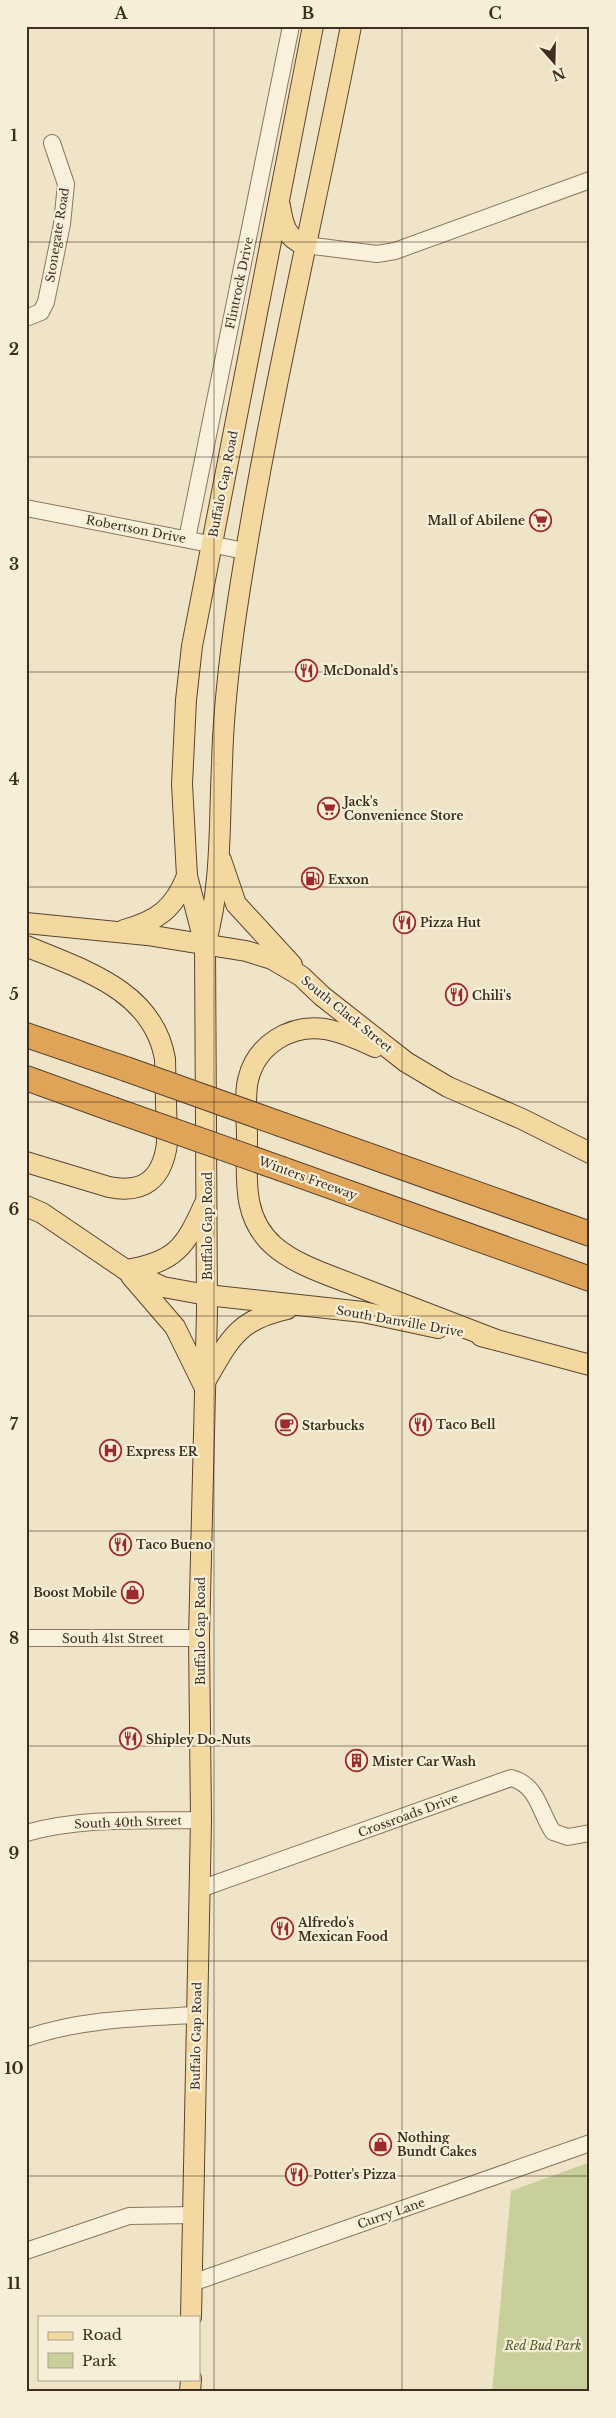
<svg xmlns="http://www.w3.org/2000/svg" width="616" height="2418" font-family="'Libre Baskerville',serif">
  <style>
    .green { fill: #c9cf9b }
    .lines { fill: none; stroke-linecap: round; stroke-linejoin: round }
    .minor-casing { stroke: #8d765c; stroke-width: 18 }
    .major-casing { stroke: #5b4430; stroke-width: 22 }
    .highway-casing { stroke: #5b4430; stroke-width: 26 }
    .minor { stroke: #faf1dc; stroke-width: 16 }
    .major { stroke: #f3d9a0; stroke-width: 20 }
    .highway { stroke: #e0a458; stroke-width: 24 }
    .highway-bridge-casing { stroke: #5b4430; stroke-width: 26; stroke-linecap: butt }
    .highway-bridge { stroke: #e0a458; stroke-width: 24 }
    .grid { fill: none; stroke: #3d2e20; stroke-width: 1; stroke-opacity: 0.55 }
    .labels { text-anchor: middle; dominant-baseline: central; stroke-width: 4.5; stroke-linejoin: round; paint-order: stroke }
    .street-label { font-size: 12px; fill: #3d2e20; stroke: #f7eed8 }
    .poi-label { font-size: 12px; font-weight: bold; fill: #3d2e20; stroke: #f7eed8; text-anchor: start }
    .park-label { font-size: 12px; font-style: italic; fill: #4d5a26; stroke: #f7eed8 }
    .neatline { fill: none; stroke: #3d2e20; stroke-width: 2 }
    .grid-label { font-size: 16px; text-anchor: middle; font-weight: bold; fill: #3d2e20 }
  </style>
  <rect width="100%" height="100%" fill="#f0e4c8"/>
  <polygon class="green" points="590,2162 590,2392 492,2392 511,2191"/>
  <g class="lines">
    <defs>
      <g id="minor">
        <polyline points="305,245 377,254 395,251 590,180"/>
        <polyline points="26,318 41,312 46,302 62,224 66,184 52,143"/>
        <polyline points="26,508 245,551"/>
        <polyline points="187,539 291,26"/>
        <polyline points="26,1638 199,1638"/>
        <path d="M26,1833C83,1817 142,1821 201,1820"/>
        <path d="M200,1889L511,1778C538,1785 539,1811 553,1832L568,1837L590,1833"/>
        <path d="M26,2038C81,2019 139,2018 196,2015"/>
        <polyline points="26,2251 129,2216 194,2215"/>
        <polyline points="192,2283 590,2143"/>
      </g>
      <g id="major">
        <path d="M280,206C283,225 286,238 305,245"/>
        <polyline points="221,860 236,904 292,965"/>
        <polyline points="26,923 147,935 246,951 272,959 301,976 322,996 406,1062 448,1087 522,1119 590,1153"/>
        <path d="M124,930C157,921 174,909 187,876"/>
        <polyline points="205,945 187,876 182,784 186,700 192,646 313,26"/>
        <path d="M26,946C83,970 153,990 165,1059L167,1144C162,1179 144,1194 109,1187L26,1162"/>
        <path d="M375,1047C360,1040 342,1032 325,1029C290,1024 256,1045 248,1080C244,1097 247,1119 247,1137C247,1177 241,1217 274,1246C297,1266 332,1276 359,1287C404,1304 449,1322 494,1339"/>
        <polyline points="26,1206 42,1213 126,1270 163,1287 207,1295 363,1312 438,1328"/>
        <path d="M126,1270C176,1262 185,1247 205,1203"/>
        <polyline points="131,1276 175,1327 204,1386"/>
        <polyline points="481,1336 590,1365"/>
        <path d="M206,1380C230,1339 237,1320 287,1309"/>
        <path d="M191,2317L201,1820L199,1638L207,1311L205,945C222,886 219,825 222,764C223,718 228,673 234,628C263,426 312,227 351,26"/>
        <polyline points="190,2392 191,2379"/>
      </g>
      <g id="highway">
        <polyline points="26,1035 126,1069"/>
        <polyline points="26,1078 112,1109"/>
        <polyline points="283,1125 590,1234"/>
        <polyline points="282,1169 590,1279"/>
      </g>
    </defs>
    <use href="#minor" class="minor-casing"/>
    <use href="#major" class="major-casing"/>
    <use href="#highway" class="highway-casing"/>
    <use href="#minor" class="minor"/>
    <use href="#major" class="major"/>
    <use href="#highway" class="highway"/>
    <defs>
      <g id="highway-bridge">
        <polyline points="126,1069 283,1125"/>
        <polyline points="112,1109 282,1169"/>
      </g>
    </defs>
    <use href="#highway-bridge" class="highway-bridge-casing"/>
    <use href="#highway-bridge" class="highway-bridge"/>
  </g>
  <path class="grid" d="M214,26V2392M402,26V2392M26,242H590M26,457H590M26,672H590M26,887H590M26,1102H590M26,1316H590M26,1531H590M26,1746H590M26,1961H590M26,2176H590"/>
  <defs>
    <symbol id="supermarket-ring" viewBox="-11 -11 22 22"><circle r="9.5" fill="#f7eed8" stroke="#9e2a2b" stroke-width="1.5"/><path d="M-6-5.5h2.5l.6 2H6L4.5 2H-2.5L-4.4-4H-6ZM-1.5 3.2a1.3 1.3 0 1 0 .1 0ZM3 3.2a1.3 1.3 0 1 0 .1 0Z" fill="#9e2a2b"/></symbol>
    <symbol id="restaurant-ring" viewBox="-11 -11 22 22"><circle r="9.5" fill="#f7eed8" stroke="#9e2a2b" stroke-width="1.5"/><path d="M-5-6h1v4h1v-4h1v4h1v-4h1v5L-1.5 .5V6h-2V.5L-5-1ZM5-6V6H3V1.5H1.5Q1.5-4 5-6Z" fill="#9e2a2b"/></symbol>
    <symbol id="fuel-ring" viewBox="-11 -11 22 22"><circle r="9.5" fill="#f7eed8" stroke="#9e2a2b" stroke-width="1.5"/><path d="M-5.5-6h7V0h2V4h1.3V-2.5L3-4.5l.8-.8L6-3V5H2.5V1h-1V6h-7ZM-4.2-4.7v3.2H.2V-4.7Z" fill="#9e2a2b"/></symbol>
    <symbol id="cafe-ring" viewBox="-11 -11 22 22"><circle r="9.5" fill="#f7eed8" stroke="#9e2a2b" stroke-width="1.5"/><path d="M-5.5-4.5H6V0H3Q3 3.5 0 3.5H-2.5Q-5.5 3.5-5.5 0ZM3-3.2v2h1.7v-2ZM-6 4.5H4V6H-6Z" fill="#9e2a2b"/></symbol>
    <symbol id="hospital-ring" viewBox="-11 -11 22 22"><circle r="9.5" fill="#f7eed8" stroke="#9e2a2b" stroke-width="1.5"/><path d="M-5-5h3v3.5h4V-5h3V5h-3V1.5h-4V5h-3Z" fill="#9e2a2b"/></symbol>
    <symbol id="shop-ring" viewBox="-11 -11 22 22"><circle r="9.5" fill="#f7eed8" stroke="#9e2a2b" stroke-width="1.5"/><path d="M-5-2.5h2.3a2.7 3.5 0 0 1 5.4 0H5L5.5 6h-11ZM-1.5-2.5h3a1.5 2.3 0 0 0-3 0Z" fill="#9e2a2b"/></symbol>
    <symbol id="building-ring" viewBox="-11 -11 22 22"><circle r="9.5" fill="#f7eed8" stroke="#9e2a2b" stroke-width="1.5"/><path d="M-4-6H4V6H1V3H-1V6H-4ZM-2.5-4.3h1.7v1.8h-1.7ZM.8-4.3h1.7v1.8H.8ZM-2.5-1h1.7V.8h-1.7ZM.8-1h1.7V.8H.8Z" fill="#9e2a2b"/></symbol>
  </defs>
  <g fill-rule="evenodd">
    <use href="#supermarket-ring" x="528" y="508" width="25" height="25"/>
    <use href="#restaurant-ring" x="294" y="658" width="25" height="25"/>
    <use href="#supermarket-ring" x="316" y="796" width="25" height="25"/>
    <use href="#fuel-ring" x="300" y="866" width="25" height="25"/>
    <use href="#restaurant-ring" x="392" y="910" width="25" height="25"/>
    <use href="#restaurant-ring" x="444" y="982" width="25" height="25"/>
    <use href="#restaurant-ring" x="408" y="1412" width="25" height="25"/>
    <use href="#cafe-ring" x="274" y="1412" width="25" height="25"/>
    <use href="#hospital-ring" x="98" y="1438" width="25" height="25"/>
    <use href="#restaurant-ring" x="108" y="1532" width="25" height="25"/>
    <use href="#shop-ring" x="120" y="1580" width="25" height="25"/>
    <use href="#restaurant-ring" x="118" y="1726" width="25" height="25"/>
    <use href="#building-ring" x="344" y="1748" width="25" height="25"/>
    <use href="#restaurant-ring" x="270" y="1916" width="25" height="25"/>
    <use href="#shop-ring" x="368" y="2132" width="25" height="25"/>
    <use href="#restaurant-ring" x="284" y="2162" width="25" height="25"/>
  </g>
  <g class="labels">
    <g class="street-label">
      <text transform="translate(57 235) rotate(-81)">Stonegate Road</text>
      <text transform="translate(239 283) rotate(-78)">Flintrock Drive</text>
      <text transform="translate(223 484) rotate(-79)">Buffalo Gap Road</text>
      <text transform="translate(136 529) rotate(11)">Robertson Drive</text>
      <text transform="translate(347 1014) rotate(39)">South Clack Street</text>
      <text transform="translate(308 1178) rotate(20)">Winters Freeway</text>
      <text transform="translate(207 1226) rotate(-90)">Buffalo Gap Road</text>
      <text transform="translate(400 1321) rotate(10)">South Danville Drive</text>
      <text transform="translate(200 1631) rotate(-90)">Buffalo Gap Road</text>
      <text x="113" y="1638">South 41st Street</text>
      <text transform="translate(408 1815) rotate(-20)">Crossroads Drive</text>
      <text transform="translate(128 1822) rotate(-2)">South 40th Street</text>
      <text transform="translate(196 2036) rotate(-89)">Buffalo Gap Road</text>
      <text transform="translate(391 2213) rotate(-19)">Curry Lane</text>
    </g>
    <g class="poi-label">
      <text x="525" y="520" text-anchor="end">Mall of Abilene</text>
      <text x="323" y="670">McDonald's</text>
      <text x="344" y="801">Jack's<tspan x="344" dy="14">Convenience Store</tspan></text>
      <text x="328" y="879">Exxon</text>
      <text x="420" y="922">Pizza Hut</text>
      <text x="472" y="995">Chili's</text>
      <text x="436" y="1424">Taco Bell</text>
      <text x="302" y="1425">Starbucks</text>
      <text x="126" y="1451">Express ER</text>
      <text x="136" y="1544">Taco Bueno</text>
      <text x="117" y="1592" text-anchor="end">Boost Mobile</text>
      <text x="146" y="1739">Shipley Do-Nuts</text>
      <text x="372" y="1761">Mister Car Wash</text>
      <text x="298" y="1922">Alfredo's<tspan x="298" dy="14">Mexican Food</tspan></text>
      <text x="397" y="2137">Nothing<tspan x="397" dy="14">Bundt Cakes</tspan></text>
      <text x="313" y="2174">Potter's Pizza</text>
    </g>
    <g class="park-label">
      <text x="543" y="2345">Red Bud Park</text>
    </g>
  </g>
  <rect width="616" height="2418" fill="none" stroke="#f7eed8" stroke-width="55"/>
  <rect x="38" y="2316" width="162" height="65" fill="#f7eed8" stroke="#ada18e"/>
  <rect x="48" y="2332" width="25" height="8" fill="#f3d9a0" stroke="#ada18e"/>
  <text x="82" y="2340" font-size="15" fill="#3d2e20">Road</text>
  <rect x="48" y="2353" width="25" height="15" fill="#c9cf9b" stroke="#ada18e"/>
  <text x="82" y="2366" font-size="15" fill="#3d2e20">Park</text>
  <g transform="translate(554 62) rotate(160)" stroke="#f7eed8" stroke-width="4" paint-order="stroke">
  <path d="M0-4L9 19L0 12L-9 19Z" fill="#3d2e20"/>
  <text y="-8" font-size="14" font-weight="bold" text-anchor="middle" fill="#3d2e20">N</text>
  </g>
  <rect x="28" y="28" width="560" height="2362" class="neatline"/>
  <g class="grid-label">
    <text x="121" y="19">A</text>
    <text x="308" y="19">B</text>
    <text x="495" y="19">C</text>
    <text x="14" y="141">1</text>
    <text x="14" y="355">2</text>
    <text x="14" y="570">3</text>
    <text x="14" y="785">4</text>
    <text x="14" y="1000">5</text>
    <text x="14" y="1215">6</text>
    <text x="14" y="1430">7</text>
    <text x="14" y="1644">8</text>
    <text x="14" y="1859">9</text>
    <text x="14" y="2074">10</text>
    <text x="14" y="2289">11</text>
  </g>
</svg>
